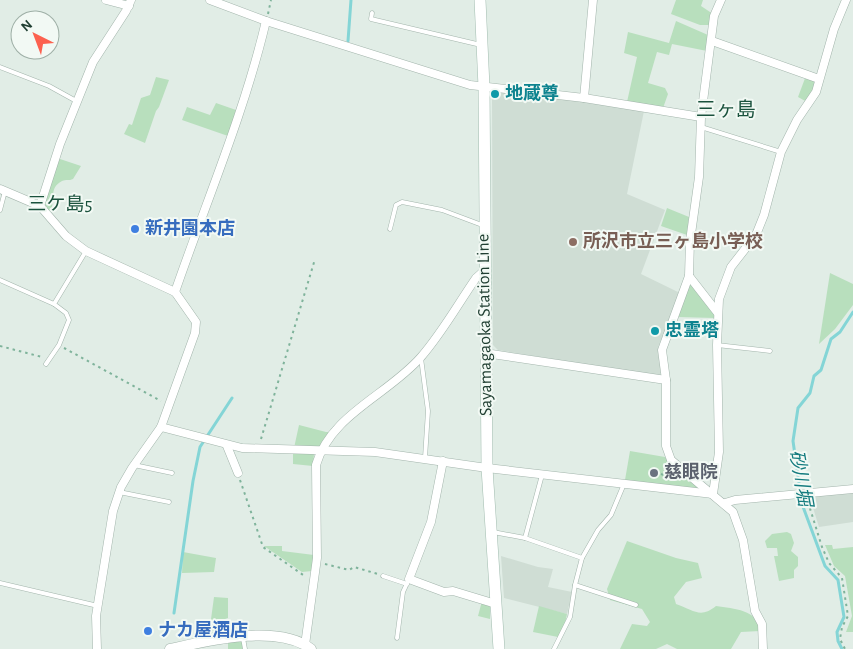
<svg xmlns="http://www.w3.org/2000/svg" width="853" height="649" font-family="'Alegreya Sans','Noto Sans JP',sans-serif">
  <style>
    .built { fill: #cfddd4 }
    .green { fill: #b8dfbd }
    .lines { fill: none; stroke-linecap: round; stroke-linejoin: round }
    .stream { stroke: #84d5d6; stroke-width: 3 }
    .service-casing { stroke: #a3b5ac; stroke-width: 5 }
    .minor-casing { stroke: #a3b5ac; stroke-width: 9 }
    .tertiary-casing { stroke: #a3b5ac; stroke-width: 11 }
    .secondary-casing { stroke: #a1bcaf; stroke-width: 12 }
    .path { stroke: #7fb39b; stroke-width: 2; stroke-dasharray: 2.5 4; stroke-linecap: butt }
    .service { stroke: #fff; stroke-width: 4 }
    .minor { stroke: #fff; stroke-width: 8 }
    .tertiary { stroke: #fff; stroke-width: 10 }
    .secondary { stroke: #fff; stroke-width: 11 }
    .culture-dot { fill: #0f9aa8; stroke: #f2f9f4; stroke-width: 2 }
    .shop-dot { fill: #3f7fe0; stroke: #f2f9f4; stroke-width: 2 }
    .education-dot { fill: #8d6e63; stroke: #f2f9f4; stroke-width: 2 }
    .worship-dot { fill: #6b7280; stroke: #f2f9f4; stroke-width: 2 }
    .labels { text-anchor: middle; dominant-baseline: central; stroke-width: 4; stroke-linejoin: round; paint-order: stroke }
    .culture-label { font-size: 18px; font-weight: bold; fill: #0d838f; stroke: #f2f9f4; text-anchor: start }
    .shop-label { font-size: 18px; font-weight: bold; fill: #366cbe; stroke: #f2f9f4; text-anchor: start }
    .education-label { font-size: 18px; font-weight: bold; fill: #785e54; stroke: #f2f9f4; text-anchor: start }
    .street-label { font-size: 18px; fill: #203f32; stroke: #f2f9f4 }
    .worship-label { font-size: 18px; font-weight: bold; fill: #5b616d; stroke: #f2f9f4; text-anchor: start }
    .neighbourhood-label { font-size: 19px; fill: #1a523d; stroke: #f2f9f4 }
    .water-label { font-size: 19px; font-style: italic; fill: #157c7f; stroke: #f2f9f4 }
    .quarter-label { font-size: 20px; fill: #1a523d; stroke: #f2f9f4 }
  </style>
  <rect width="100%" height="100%" fill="#e1ede6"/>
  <g class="built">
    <polygon points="500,90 644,111 627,194 665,210 641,274 680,293 658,347 662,372 658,376 498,350 493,345 492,98 499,98"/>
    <polygon points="853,492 853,522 819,527 810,498 817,495"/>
    <polygon points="501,556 538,567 553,569 548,587 572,592 567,614 504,598"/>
  </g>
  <g class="green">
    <polygon points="676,0 703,0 701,6 713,14 710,25 700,25 671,14"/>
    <polygon points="676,21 708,35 707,51 672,44 669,55 657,52 648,83 665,88 668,94 663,108 627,102 637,57 624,53 628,32 669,43"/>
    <polygon points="807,73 819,78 807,102 798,97"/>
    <polygon points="156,77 169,80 159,107 156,111 145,143 124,134 129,124 132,125 141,98 150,95"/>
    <polygon points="216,103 236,110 228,136 182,120 187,107 210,115"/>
    <path d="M57,158L81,166L73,179C69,181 66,179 62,181C48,188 56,201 50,213L44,203Z"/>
    <polygon points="667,208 689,217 687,235 661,226"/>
    <polygon points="830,273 853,284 853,305 835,329 819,344"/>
    <polygon points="688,285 693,285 716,313 715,318 677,317"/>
    <polygon points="299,425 326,432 330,432 319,447 294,448"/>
    <path d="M630,451L665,457C673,470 690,478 701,490L625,480Z"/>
    <polygon points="293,454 314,454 313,466 293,464"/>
    <polygon points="787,532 791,534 794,543 791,551 798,557 798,566 794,570 794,578 779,581 774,556 778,556 777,548 767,548 765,541 772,534"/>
    <path d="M627,541L676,558L698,563L702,578L686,582L674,597L676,604C694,610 700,619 716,606C734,609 758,609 760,631L741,632L731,649H677L667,644L656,649H620L632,624L647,626L650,622L642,609L610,600L607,589Z"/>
    <polygon points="825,545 832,545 833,549 853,547 853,632 846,632 852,616 845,576 834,566"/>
    <polygon points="264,546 282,546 282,551 314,555 312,571 302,572"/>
    <polygon points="183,552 216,558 214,572 182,573"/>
    <polygon points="214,597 228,598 228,618 225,619 222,632 209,634"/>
    <polygon points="482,601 490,607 490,619 478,616"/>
    <polygon points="539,606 567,614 565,624 558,637 533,632"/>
    <polygon points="243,640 243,649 228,649 228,641"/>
  </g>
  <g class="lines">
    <g class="stream">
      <polyline points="348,41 351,0"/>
      <polyline points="174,613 193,481 200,447 232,398"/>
      <polyline points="842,649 838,641 837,632 844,617 838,580 825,566 802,504 793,441 798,408 810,393 814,376 821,370 831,339 840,332 853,312"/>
    </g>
    <defs>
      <g id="service">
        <polyline points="372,13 371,19 481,45"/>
        <polyline points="0,67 49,86 78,102"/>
        <polyline points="701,127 781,152"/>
        <polyline points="0,210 5,191"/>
        <polyline points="390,229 396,205 402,202 442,210 482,225"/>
        <polyline points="0,280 54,304"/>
        <polyline points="717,345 770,351"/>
        <polyline points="421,358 428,411 425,458"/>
        <polyline points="46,364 59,345 69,320 66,313 54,304 86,251"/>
        <polyline points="134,465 172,473"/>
        <polyline points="119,492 169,502"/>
        <polyline points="493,532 525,538 582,558 598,530 611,515 624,484"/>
        <polyline points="525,538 542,475"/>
        <polyline points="582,558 575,585 636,605"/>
        <polyline points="383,576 407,584"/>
        <polyline points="0,583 98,606"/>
        <polyline points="243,638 245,649"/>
        <polyline points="397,638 403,592 409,579"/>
        <polyline points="554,649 570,617 575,585"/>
      </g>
      <g id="minor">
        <polyline points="106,0 129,6"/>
        <polyline points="210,0 266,21 470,85 584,98 701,117"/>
        <polyline points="721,0 714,16 701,117 699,177 690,241 689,276 662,350 666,380 666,446 671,460 733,512 743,540 755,611 762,624 763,649"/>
        <polyline points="712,41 819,79"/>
        <polyline points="584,98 593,0"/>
        <polyline points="0,189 40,206 66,236 86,251 175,292 196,322 195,333 161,427 132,468 121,487 113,511 96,616 97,649"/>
        <polyline points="40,206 60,144 93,62 126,11 131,0"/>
        <polyline points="689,276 717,312"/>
        <path d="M175,292C206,202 244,114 266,21"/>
        <polyline points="485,353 666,380"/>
        <polyline points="161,427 242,448 375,452 487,468 713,494 719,452 717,345 719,299 731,267 756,235 764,215 781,152 797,120 816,92 834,29 846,0"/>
        <polyline points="227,446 238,473"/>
        <polyline points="443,461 431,522 409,579 444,592 453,591 496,604"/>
        <polyline points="725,503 735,500 853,489"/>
        <path d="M305,645L317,558L316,465C331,414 388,395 421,357C442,333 458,304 476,278L485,270"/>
      </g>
      <path id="tertiary" d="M170,649C207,641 278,623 311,649"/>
      <polyline id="secondary" points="480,0 484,87 487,468 499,649"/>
    </defs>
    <use href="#service" class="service-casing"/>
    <use href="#minor" class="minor-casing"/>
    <use href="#tertiary" class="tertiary-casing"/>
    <use href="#secondary" class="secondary-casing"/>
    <g class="path">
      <polyline points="268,14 271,0"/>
      <polyline points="0,346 42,357"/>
      <polyline points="64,348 161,401"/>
      <polyline points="261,439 315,259"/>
      <polyline points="661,474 677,480"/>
      <polyline points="240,480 263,547 306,577"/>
      <polyline points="808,502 822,547 829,563 842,578 848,616 842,627 840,639 845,649"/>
      <polyline points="325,564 349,570 354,567 378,574"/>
    </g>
    <use href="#service" class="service"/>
    <use href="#minor" class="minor"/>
    <use href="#tertiary" class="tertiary"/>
    <use href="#secondary" class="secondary"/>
  </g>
  <g class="culture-dot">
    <circle cx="495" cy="94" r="5"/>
    <circle cx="655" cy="331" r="5"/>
  </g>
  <g class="shop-dot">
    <circle cx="135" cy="229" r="5"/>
    <circle cx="148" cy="631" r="5"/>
  </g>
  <circle class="education-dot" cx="573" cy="242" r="5"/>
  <circle class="worship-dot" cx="654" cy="473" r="5"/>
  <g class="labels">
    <g class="culture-label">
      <text x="505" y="94">地蔵尊</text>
      <text x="665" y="331">忠霊塔</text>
    </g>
    <g class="shop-label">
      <text x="145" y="229">新井園本店</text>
      <text x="158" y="631">ナカ屋酒店</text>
    </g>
    <g class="education-label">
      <text x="583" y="242">所沢市立三ヶ島小学校</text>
    </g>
    <g class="street-label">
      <text transform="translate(485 325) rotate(-91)">Sayamagaoka Station Line</text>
    </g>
    <g class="worship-label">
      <text x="664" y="473">慈眼院</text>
    </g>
    <g class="neighbourhood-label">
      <text x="60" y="204">三ケ島5</text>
    </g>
    <g class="water-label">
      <text transform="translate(800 478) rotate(80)">砂川堀</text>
    </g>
    <g class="quarter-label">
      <text x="726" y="110">三ヶ島</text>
    </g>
  </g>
  <g transform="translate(35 35) rotate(318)"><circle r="24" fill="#f2f9f4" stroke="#9eafa6"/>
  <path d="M0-4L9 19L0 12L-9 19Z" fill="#fc614f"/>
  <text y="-8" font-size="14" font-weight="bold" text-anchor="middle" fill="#203f32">N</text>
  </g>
</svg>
